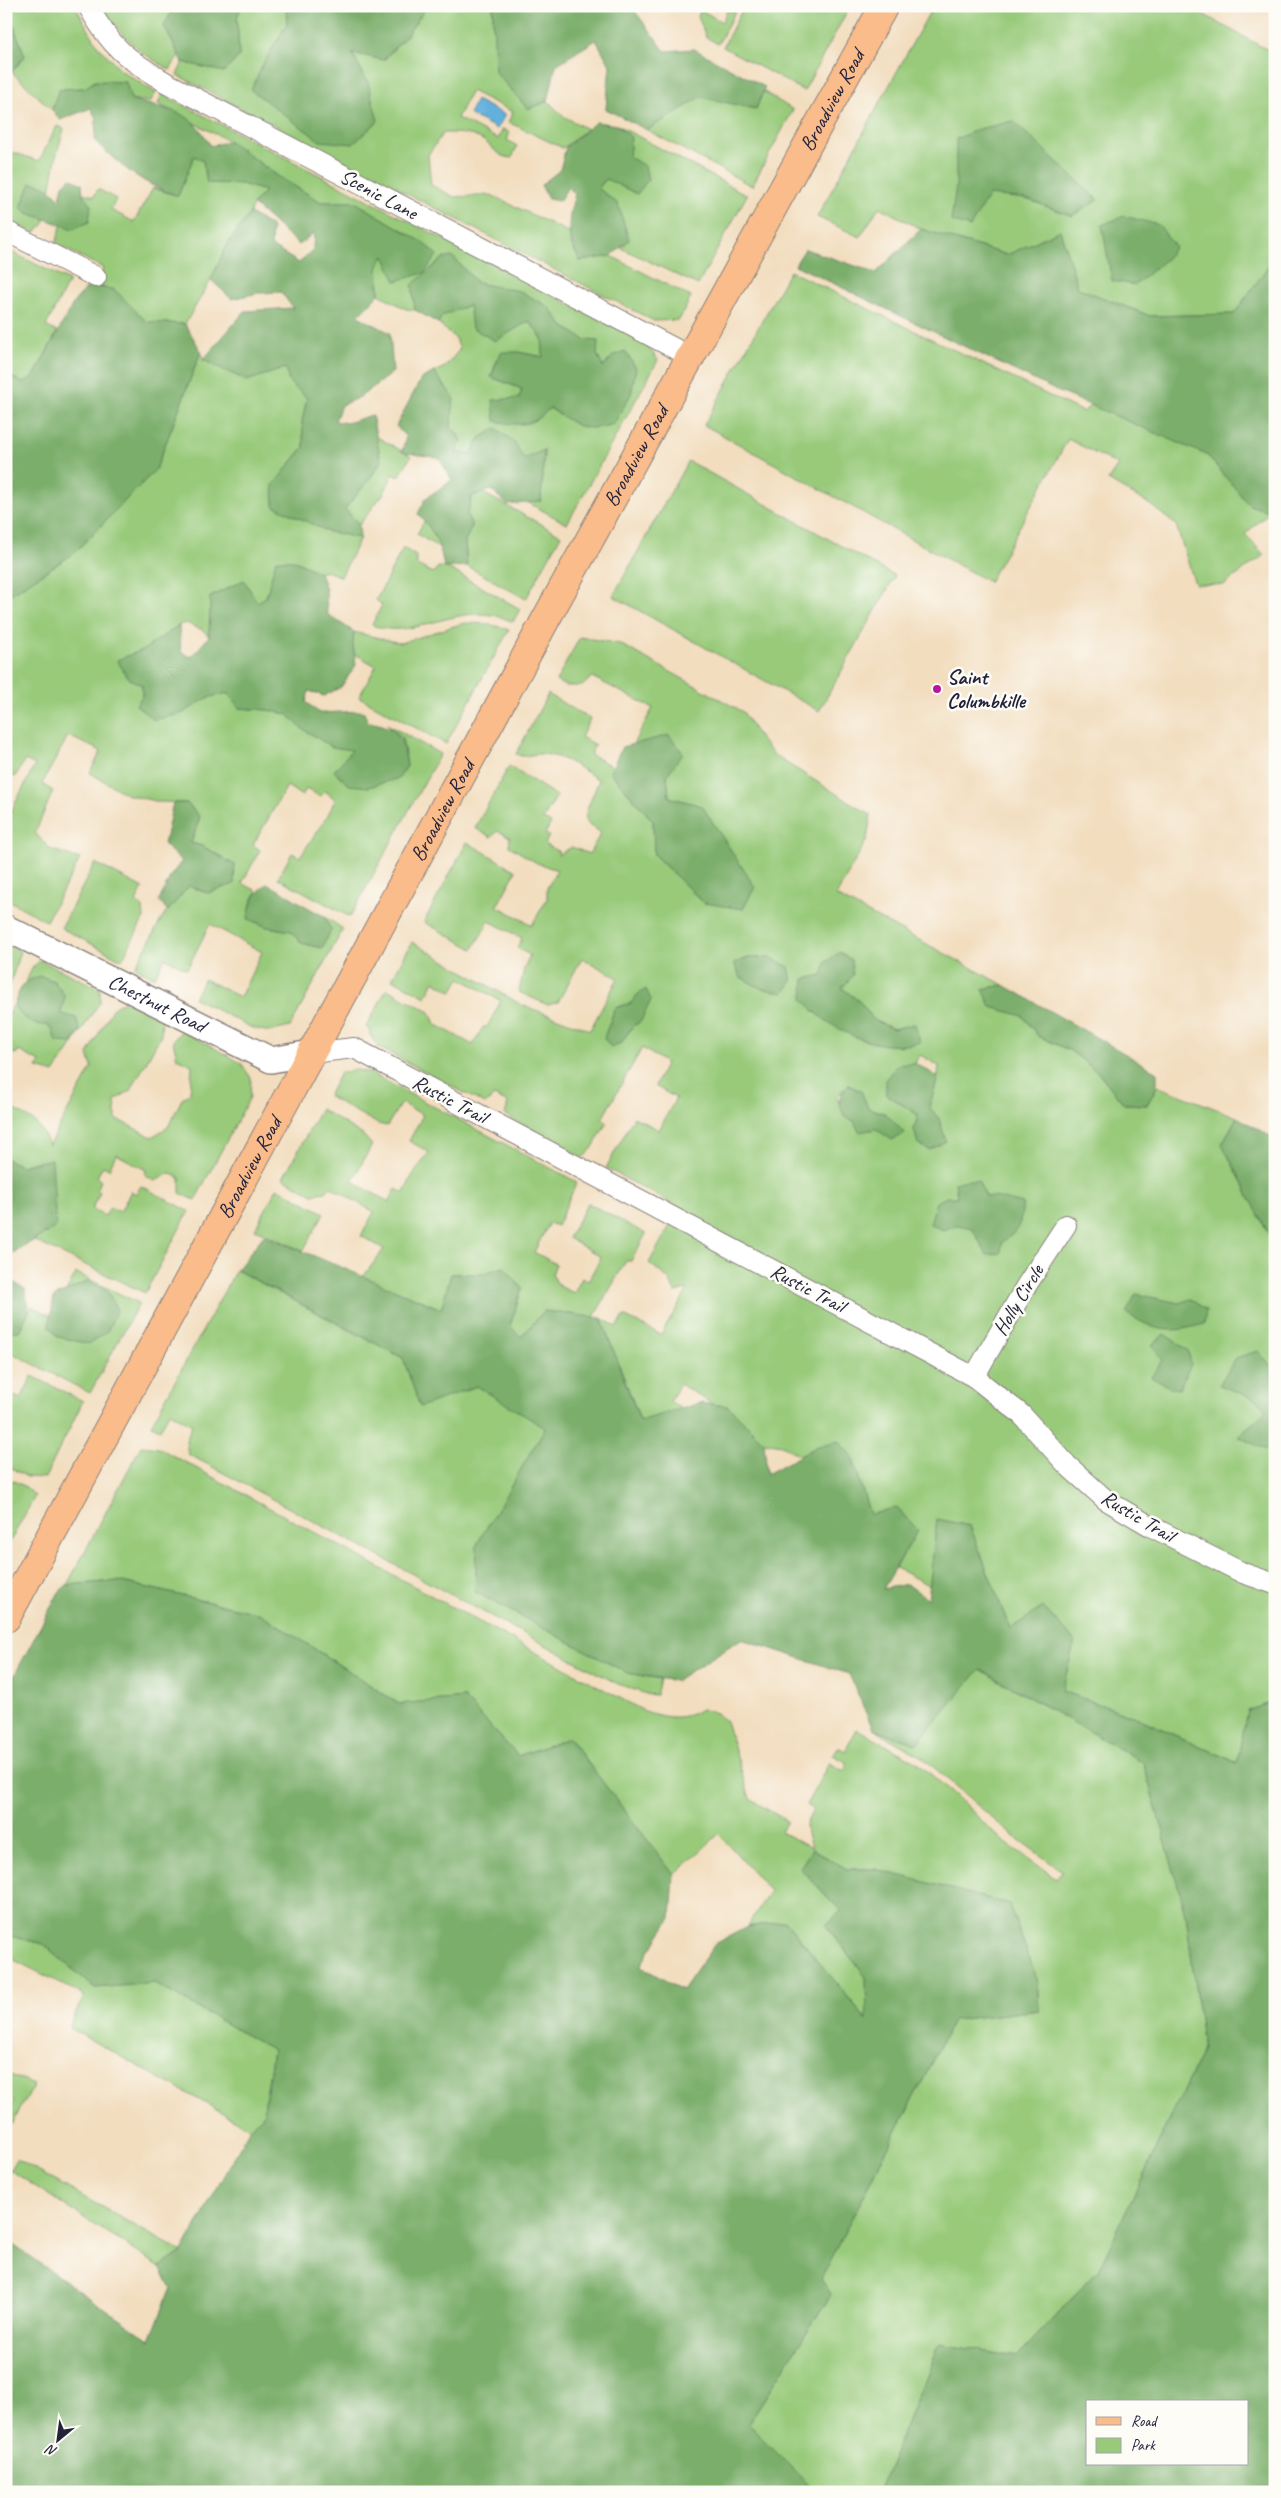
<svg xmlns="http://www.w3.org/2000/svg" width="1281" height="2498" font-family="Caveat,sans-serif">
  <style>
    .green { fill: #98ca7a; stroke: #5d765a; fill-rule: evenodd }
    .forest { fill: #7aae6a; stroke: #4e6852; fill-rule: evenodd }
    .water { fill: #62b0dc; stroke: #42698c }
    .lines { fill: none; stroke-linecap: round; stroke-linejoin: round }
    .minor-casing { stroke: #8a807c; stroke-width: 22 }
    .tertiary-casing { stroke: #8a807c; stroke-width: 28 }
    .primary-casing { stroke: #8a807c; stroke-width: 30 }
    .minor { stroke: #fff; stroke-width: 20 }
    .tertiary { stroke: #fff; stroke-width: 25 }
    .primary { stroke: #f9bc8a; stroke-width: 28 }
    .poi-dot { fill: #b5179e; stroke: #fdfcf7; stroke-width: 2 }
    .labels { text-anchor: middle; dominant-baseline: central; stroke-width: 5; stroke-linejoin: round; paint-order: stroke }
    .street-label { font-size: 21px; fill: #22223b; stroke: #fdfcf7 }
    .poi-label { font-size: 21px; font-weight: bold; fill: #22223b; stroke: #fdfcf7; text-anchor: start }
  </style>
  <rect width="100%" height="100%" fill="#fdfcf7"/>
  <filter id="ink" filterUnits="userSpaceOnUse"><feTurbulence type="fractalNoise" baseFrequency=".02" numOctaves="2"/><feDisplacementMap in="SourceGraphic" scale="10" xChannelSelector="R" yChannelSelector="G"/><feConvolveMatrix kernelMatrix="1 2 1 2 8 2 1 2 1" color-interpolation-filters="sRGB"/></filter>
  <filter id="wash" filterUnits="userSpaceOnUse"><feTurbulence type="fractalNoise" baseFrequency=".0096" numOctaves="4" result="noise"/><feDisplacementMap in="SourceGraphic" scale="20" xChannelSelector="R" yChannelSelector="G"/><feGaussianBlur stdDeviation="1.12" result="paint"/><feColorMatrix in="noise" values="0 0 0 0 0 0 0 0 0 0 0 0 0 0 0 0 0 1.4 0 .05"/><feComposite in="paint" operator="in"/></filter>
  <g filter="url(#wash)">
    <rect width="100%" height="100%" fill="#f2ddbe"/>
    <g class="green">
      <polygon points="6,6 75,6 98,46 122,71 156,93 150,102 131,99 125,82 95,81 85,88 59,89 52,110 12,72 25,56 12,22 6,21"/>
      <path d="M101,6H175L164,26L179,55L170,70C135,50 124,38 101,6Z"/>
      <path d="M242,6H286L287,24L263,64L368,83L352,52L384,60L406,36L427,6H493V27L528,109L548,101L563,116L587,129L563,148L508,122L513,112L471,91L457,118L498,139L503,129L510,133L507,140L517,146L512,158C497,158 492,144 479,138C467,133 456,133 443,133L428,155L431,185L454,197L491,195L570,233V242L580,261L611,256L691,297L679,320L654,321L177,75L183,62L224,72L239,56L237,17Z"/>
      <polygon points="744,6 850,6 804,91 723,47"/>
      <polygon points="933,6 1188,6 1275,54 1275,257 1234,314 1150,316 1078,288 1060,231 1007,255 921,229 879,207 860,237 817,217"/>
      <polygon points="734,9 736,10 718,44 706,37 698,16 701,10 722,22 727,10 732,12"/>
      <polygon points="763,91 793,110 752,186 647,130 701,97 756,109"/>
      <polygon points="162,94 645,343 658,360 567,524 527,502 541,501 544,450 524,459 514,442 480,438 470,455 456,452 451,426 454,398 434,372 445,367 460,349 455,338 438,323 442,316 469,305 529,321 542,338 544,357 518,352 497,359 491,377 522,389 519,398 549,408 578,426 614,355 603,367 597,354 585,340 563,326 549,307 477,283 453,257 413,284 415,310 406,309 379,294 378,266 384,255 424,243 355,202 321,202 279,177 229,141 158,104"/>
      <polygon points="617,125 747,195 698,285 621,248 629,239 598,188 629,157 630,137"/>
      <polygon points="57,126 64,129 57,153 44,224 34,233 6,219 6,160 12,152 39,161"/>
      <polygon points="194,156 203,161 207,183 242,184 265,191 253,204 250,213 227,245 211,280 185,324 147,322 115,290 98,286 103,268 56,244 71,190 94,196 98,189 116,199 111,210 134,222 153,188 178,196"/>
      <polygon points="6,249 69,281 46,326 57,332 34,376 23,383 6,374"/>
      <polygon points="790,271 1083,412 1091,405 1207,455 1275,507 1245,534 1264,555 1224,585 1195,584 1176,525 1149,504 1108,480 1118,465 1068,439 989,582 704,425"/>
      <path d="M201,351L204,361L286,367L289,382L307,398L302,422L304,447L289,465L274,506L329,532L360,538L341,577L327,571L320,573L293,560L266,597L257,603L244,581L211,597L209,637L203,630L186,623L179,625L145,649L128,678L142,685V696L183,713L207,697L228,693L239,708L268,710L287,714L301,728L353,750L369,787L399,777L407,766L402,738L387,724L440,754L350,917L278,878L292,853L300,857C312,837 327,822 335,799L325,791L320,796L306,789L302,796L287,786L253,845L260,850L242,883L257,891L250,905L267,927L291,931L301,943L322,948L331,930L324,916L343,929L290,1027L269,1032L252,1028L194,998L204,979L240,997L262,952L210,924L187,969L165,958L154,977L135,967L165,913L189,886L208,893L219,855L202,846L191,843L200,817L187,803L160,802L128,795L90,773L101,751L68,736L42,784L53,791L35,833L50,849L80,859L46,921L6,899V821L35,765L25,760L15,777L6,773V597L73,554L156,469Z"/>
      <path d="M375,436L411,456L399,477L393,474L384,493L359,525L345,509C358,492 371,480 381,461Z"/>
      <polygon points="688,461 895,576 819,711 613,596"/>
      <polygon points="483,493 561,535 526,599 467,566 465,541 472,526 467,515 472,496"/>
      <polygon points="425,520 431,527 441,549 417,534"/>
      <path d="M403,548L416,556L417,565L433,573L438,567L448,568L520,609L513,622C462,596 416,643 372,625L382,605L376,600Z"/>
      <polygon points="464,623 489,624 509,630 446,744 359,697 376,666 350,651 354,632 400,643"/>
      <path d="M580,637L620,644L743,712L760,739L775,756L871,815L867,839L836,896L1004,985L983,989L991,1006L1023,1016L1038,1036L1071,1051L1100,1074L1124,1104L1147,1105L1157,1086L1237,1117L1222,1144L1275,1246V1701L1247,1711L1238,1763L1138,1718L1062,1691L1010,1629L970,1526L937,1519L930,1586L896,1568L917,1529L870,1515L852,1456L818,1446L800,1456L782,1445L764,1442L728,1406L714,1405L680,1384L670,1401L681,1409L641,1422L601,1318L617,1327L624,1316L661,1335L688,1289L675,1292L669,1279L649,1263L680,1208L606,1168L634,1117L659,1130L676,1098L655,1086L666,1063L642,1048L602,1119L607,1122L592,1149L583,1158L505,1115L508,1103L494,1096L485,1104L378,1047L369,1033L371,1030L366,1027L387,989L430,1012L435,1024L473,1045L483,1027H487L501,1001L460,978L452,992L434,981L426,997L392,979L412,942L522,1005L590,1030L618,978L582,958L558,1002L548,1005L519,992L524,968L530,955L517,948L522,938L489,921L473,949L424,922L467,842L516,871L497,906L532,925L547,899V888L557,870L537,863L509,846L510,837L498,831L491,837L475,828L509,766L557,796L543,819L551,823L545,834L549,836L545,844L559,852L558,855L572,847L589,854L601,833L586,822V812L599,780C583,770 563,755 542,754C533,753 524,759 516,754L548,694L590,719L581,737L595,745L590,754L613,767L611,773L653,821L654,855L704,903L721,838L702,806L669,797L667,775L633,744L653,708L592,677L582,686H565L556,681ZM840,952L851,960L842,988L860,1002L874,1020L893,1029L915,1024L862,1040L813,1011L804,980L822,975ZM631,1003L641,1021L632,1027L621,1043L604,1038L615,1008ZM920,1055L939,1066C937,1091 928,1109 914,1130L918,1115L886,1094L897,1066L915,1063ZM848,1085L861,1091L868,1108L886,1114L839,1103L837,1096Z"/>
      <polygon points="95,863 143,888 136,902 143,907 144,918 122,960 61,928"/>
      <polygon points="6,944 20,951 11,982 6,991"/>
      <polygon points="40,960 100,989 100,1002 54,1073 37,1068 40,1062 19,1051 15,1054 6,1050 6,1019 33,967"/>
      <path d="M124,1001L162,1019L161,1035L131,1090L115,1100L116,1119L152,1137L168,1127L182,1099L190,1093L192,1065L177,1058L173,1041L182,1030L241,1063L251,1078L250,1097L195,1200L180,1193V1178L170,1173L155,1181L145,1175L146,1170L116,1154L109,1169L103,1166L97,1177L101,1181L97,1189L100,1192L92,1208L105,1216L110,1207L120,1212L131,1191L136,1194L141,1186L189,1211L145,1293L26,1237L39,1161L21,1166L6,1159V1092L14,1096L9,1107C33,1120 38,1120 49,1145L92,1067L88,1054L112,1009Z"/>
      <polygon points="353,1069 370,1073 577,1182 557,1226 549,1223 534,1252 556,1264 552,1274 559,1286 574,1293 582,1278 588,1281 601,1257 568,1238 588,1203 646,1234 631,1261 626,1261 594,1317 544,1311 521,1337 510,1326 522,1288 504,1268 480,1274 451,1274 442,1309 363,1277 384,1249 361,1236 374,1212 331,1187 326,1192 312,1194 283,1178 321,1109 363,1135 372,1145 352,1181 389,1202 396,1189 404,1193 411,1178 429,1152 409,1141 423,1115 401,1103 387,1126 378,1124 328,1096 341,1071 345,1073"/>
      <polygon points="277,1188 324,1213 303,1251 255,1229"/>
      <polygon points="236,1270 403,1358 420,1406 477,1386 546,1428 477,1544 627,1673 660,1679 656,1695 646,1694 618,1684 188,1454 186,1441 192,1425 170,1412 160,1429 151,1425"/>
      <polygon points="76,1273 139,1303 90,1393 6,1350 6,1332 19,1331 32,1306 53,1317"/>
      <polygon points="32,1376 83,1401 45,1478 27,1477 6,1465 6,1392 21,1399"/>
      <path d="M141,1446L159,1448L642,1710C662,1717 682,1722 701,1709L716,1713L726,1721L750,1799L787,1821L781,1832L811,1848L805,1826L813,1810L806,1805L829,1763L844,1771L848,1763L833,1755L838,1747L845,1751L857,1729L918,1763L955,1795L1003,1841L1056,1878L1062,1871L1007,1831L922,1757L873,1729L916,1744L979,1669L1143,1762L1186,1914L1203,2049L1098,2271L1017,2357L940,2344L878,2492H816L748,2424L831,2294L821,2279L953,2020L1039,2010L1037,1979L1009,1905L875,1869H847L812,1849L800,1868L841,1911L826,1926L866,1977L868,2021L785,1921L747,1927L770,1891L719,1834L674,1875L569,1738L518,1756L464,1698L399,1704L261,1614L118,1581L67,1585Z"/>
      <polygon points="6,1477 26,1487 35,1496 6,1549"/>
      <polygon points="6,1935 43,1944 95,1988 154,1983 273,2050 263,2116 250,2128 69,2028 84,1995 6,1956"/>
      <polygon points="6,2073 34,2085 12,2124 6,2121 6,2110 9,2111 14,2100 6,2095"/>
      <polygon points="16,2159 182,2252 160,2267 10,2170"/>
    </g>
    <g class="forest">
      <polygon points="175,6 242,6 237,17 239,56 224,72 183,62 164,26"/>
      <polygon points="286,6 427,6 406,36 383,60 352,53 368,83 378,121 353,144 320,141 251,90 263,64 287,24"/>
      <polygon points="493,6 631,6 665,51 694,49 765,87 756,109 701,97 647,130 606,109 610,65 596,40 556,65 548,101 528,109 495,72"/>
      <polygon points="6,21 12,22 25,56 6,77"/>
      <path d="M95,81L126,82L131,99C151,107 179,108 194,123C201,129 206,139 211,146L229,141L279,177L321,202H355L424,243L437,255L424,273L396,281L384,256L378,266L379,294L358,316L390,333L393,372L360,397L341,405L335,421L347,423L372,415L381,461C371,480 358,491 345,509L359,525L360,538L329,532L274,506L273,485L304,447L302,422L307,398L289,382L286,368L247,381L203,360L245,311L293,308L281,292L258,293L232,299L211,280L227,245L250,213L272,227L271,246L299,263L313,249L314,233L299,245L253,204L265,191L242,184L207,183L203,161L194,156L178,196C144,185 120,166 95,141L96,119L91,108L60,120L52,110L59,89L85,88Z"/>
      <polygon points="1013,121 1098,200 1072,216 1026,199 989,195 970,227 951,221 956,186 956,139 979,129"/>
      <path d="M596,122L617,125L631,137L629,157L645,166L648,180L637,194L606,179L598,188L618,204L629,240L611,256L580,261C566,234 567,223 575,194L568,187L559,201L548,199L541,185L560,170L566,147Z"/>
      <path d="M70,178L82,184L83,195L91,205L89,222L73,229L25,212L21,207L31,183C44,183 51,190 60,199L63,185Z"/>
      <polygon points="1124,216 1159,225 1175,247 1167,258 1135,285 1112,281 1102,225"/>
      <polygon points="921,229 1007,255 1060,230 1078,288 1150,316 1234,314 1275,257 1275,513 1249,505 1207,455 1057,391 795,265 805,249 876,273"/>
      <path d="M453,257L477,283L520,291L549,307L563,326L585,340L598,341L597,354L603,367L614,355L625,351L636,368L631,394L614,424C580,433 578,426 550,408C531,427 521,426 495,421L493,400L519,398L522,389L491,377L501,352H518L543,357L542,338L529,321L495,341L472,328L469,305L442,316L438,323L415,310L412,285L443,258Z"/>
      <polygon points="89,285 115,290 147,322 185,324 201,351 156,469 73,554 6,597 6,374 23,383 34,376 74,302"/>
      <path d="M434,372L454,398L451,426L462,440L456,452L470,455L480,438L496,428L514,442L524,459L544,450L541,501L508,505L491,490L472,496L467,515L472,526L465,541L467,566L444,568C441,546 434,530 418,514L426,498L452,480L439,458L402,452L406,437L396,426L421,379Z"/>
      <path d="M276,560H293L320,573L326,590L327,614L354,632L353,644L356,665L341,687L324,696L309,691L306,702L319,713L363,711L368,722C400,727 402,736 407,766L399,778L369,787L349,785L334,771L352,750L332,747L301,728L287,714L268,710L239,708L228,693L207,698L183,713L154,720L136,705L142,696V685L128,678L117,660L145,649L179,625L181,652L191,657L209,637L210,597L244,580L257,602L266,597Z"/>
      <polygon points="669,735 683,753 667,775 669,797 702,806 755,887 743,909 704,903 654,855 653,821 610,772 622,747"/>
      <polygon points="173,803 187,803 200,817 191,843 202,846 235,865 234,884 208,893 189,886 168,911 159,901 171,875 182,861 164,845"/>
      <path d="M267,884C287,893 303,906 324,916L331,930L322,948L301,943L291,931L267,927L248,919C250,904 254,893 267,884Z"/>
      <path d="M840,952L851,960L853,975L842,988L860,1002L874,1020L893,1029L915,1024L920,1042C880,1055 828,1030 803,999L804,979L822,975L826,962Z"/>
      <polygon points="769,957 789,967 792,981 783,993 760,988 740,977 734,963 748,958"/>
      <path d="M41,976L54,981L65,996L61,1013L76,1018L80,1030L72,1043L56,1042L52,1029L47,1025C31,1026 24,1020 15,1007C19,988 21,981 41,976Z"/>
      <polygon points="1004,985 1157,1072 1157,1086 1147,1105 1124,1104 1100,1074 1071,1051 1038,1036 1023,1016 991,1007 983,989"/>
      <polygon points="646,989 651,1000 641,1021 632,1027 621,1043 611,1047 604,1038 615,1008 631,1003 638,994"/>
      <polygon points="915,1063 938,1077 929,1107 938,1116 946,1141 930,1150 918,1144 914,1130 918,1115 886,1094 886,1079 897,1065"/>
      <path d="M848,1085L861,1091L868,1108L886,1114L905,1133L892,1140L876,1129L859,1132L854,1121L845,1117C838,1103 837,1096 848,1085Z"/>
      <polygon points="1237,1117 1275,1139 1275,1246 1222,1144"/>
      <polygon points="6,1159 21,1166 52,1159 56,1227 6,1257"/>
      <path d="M967,1180H978L986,1197H995L1023,1204C1020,1224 1020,1231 1002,1242L1001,1253L987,1255L972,1228L957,1225L943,1230L930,1224L936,1202L947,1197H957L955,1183Z"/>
      <path d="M264,1235L441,1309L451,1274H480L504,1267L522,1288L510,1326L521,1337L544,1311L601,1318L640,1421L700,1403L728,1406L764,1442L767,1474L818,1446L838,1441L852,1456L870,1515L896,1507L918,1530L883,1589L907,1584L928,1599L937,1519L970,1526L1010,1629L1043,1607L1075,1641L1062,1691L1138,1718L1237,1763L1247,1711L1275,1701V2492H878L940,2344L1017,2357L1098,2271L1203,2049L1186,1914L1143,1762L980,1669L916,1744L873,1729L849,1674L741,1639L675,1681L627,1673L475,1592L477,1544L545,1428L477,1386L420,1407L403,1358L237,1270ZM1087,2402H1247V2464H1087Z"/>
      <polygon points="6,1278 25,1289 29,1310 19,1331 6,1332"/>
      <polygon points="88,1281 107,1290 117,1310 107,1332 89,1344 58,1337 49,1326 54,1297"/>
      <path d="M1136,1294L1179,1303L1191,1299L1206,1310L1204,1324C1168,1334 1157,1332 1126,1313Z"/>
      <polygon points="1164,1334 1188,1350 1191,1364 1179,1389 1171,1388 1151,1377 1163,1360 1152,1346"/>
      <polygon points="1258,1351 1275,1370 1275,1449 1266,1450 1238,1436 1266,1411 1258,1400 1219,1385 1236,1358"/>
      <polygon points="118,1581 261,1614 399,1704 464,1698 518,1756 569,1738 674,1875 671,1918 640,1966 682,1990 715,1944 747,1927 785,1921 867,2020 866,1977 826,1925 841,1911 800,1868 812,1849 847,1869 875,1869 1009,1904 1037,1979 1039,2010 953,2020 821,2279 831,2294 748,2424 816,2492 6,2492 6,2240 150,2340 171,2288 160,2267 182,2252 250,2128 263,2116 273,2050 154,1983 95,1988 43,1944 6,1935 6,1691 59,1592 67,1585"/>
    </g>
    <polygon class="water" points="476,100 505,115 497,129 469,114"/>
  </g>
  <g filter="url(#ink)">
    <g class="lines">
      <defs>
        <g id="minor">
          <path d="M88,6C111,48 127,59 167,83L691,357"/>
          <polyline points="6,231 96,277"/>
          <polyline points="311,1053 354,1048 974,1377 1021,1414 1067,1465 1106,1500 1152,1527 1243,1573 1275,1584"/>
          <polyline points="974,1377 1026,1286 1066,1225"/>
        </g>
        <g id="tertiary">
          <path id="s1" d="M6,928L271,1060L311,1053"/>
        </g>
        <g id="primary">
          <path id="s2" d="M6,1618L547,617L884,6"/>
        </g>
      </defs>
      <use href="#minor" class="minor-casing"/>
      <use href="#tertiary" class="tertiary-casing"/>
      <use href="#primary" class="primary-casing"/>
      <use href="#minor" class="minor"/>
      <use href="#tertiary" class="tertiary"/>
      <use href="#primary" class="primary"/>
    </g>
  </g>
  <circle class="poi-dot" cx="937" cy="689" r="5"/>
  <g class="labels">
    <g class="street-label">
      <text stroke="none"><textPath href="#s2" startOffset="1728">Broadview Road</textPath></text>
      <text transform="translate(379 194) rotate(28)">Scenic Lane</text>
      <text stroke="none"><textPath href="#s2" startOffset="1322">Broadview Road</textPath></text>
      <text stroke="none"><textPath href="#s2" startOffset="918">Broadview Road</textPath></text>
      <text stroke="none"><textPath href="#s1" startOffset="169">Chestnut Road</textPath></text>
      <text transform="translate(450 1099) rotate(28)">Rustic Trail</text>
      <text stroke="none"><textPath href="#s2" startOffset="512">Broadview Road</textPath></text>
      <text transform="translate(808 1288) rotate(28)">Rustic Trail</text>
      <text transform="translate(1018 1300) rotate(-59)">Holly Circle</text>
      <text transform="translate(1138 1516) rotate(31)">Rustic Trail</text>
    </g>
    <g class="poi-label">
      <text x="947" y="677">Saint<tspan x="947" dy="24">Columbkille</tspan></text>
    </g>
  </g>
  <rect width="1281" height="2498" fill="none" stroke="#fdfcf7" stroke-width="25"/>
  <rect x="1086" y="2400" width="162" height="65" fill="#fdfcf7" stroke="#a5a5ac"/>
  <rect x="1096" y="2417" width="25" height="8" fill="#f9bc8a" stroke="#a5a5ac"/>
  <text x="1131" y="2426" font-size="15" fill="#22223b">Road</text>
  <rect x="1096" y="2438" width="25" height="15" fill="#98ca7a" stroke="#a5a5ac"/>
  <text x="1131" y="2450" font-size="15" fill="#22223b">Park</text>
  <g transform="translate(58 2440) rotate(209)" stroke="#fdfcf7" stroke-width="4" paint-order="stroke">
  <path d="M0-4L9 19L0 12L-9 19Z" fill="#22223b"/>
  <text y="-8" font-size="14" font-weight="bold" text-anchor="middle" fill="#22223b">N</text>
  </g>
</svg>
